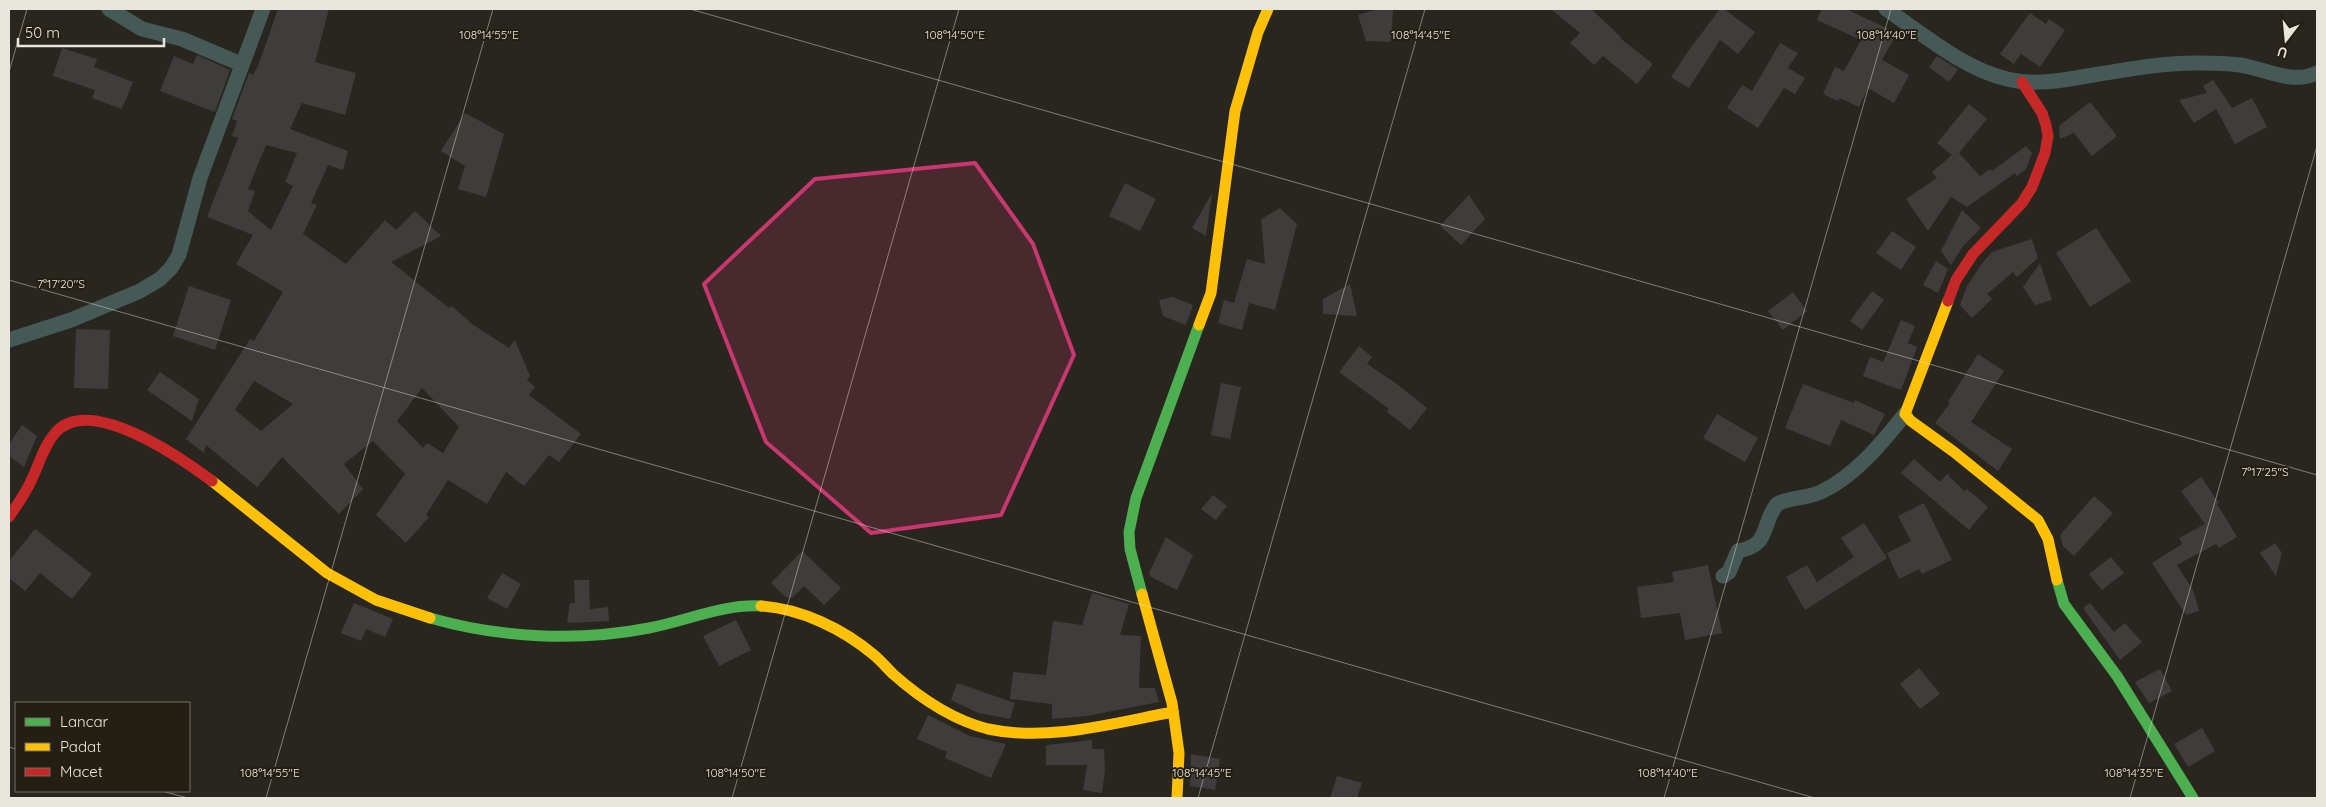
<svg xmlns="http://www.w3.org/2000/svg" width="2326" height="807" font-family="Quicksand,sans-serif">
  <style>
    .building { fill: #3e3d3c; fill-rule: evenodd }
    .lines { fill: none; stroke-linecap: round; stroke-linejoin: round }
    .street { stroke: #455956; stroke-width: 15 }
    .fast { stroke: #4caf50; stroke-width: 11 }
    .slow { stroke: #ffc107; stroke-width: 11 }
    .jam { stroke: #c62828; stroke-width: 11 }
    .marked { fill: #c8376f; fill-opacity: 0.2; stroke: #c8376f; stroke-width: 4; stroke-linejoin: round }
    .ticks { fill: none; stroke: #e9e6de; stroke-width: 1; stroke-opacity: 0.45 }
    .ticks-label { font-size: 12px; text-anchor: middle; fill: #e9e6de; stroke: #241f12; stroke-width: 4; stroke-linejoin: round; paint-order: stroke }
  </style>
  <rect width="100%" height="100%" fill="#29261f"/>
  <g class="building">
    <path d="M278,9H329L315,62L356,73L345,115L302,103L290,129L348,151L343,170L328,165L311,203L317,205L303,234L346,264L385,220L396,230L415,211L441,236L391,262L449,308L452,306L472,324L509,348L515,340L530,376L527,380L535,387L529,395L581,434L559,462L549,455L524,486L506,472L487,504L448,480L426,515L429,517L406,543L376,515L405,474L373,441L344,464L363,489L339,514L282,457L257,487L206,445L204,453L186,439L250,339L254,341L283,292L236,264L253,235L207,217L238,138L232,136L237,121L232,119L249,73L253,75L258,66ZM266,145L297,153L285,182L293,186L271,230L248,211L255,191L248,189ZM254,381L293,404L261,431L235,410ZM422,388L459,427L443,453L427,443L423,448L397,421Z"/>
    <polygon points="1378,9 1393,9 1391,42 1366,41 1358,15"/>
    <polygon points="1551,9 1591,9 1621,37 1620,38 1653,64 1637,84 1603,56 1594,65 1570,43 1580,33"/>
    <polygon points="1720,9 1724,9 1755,32 1738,54 1720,40 1689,88 1671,77 1689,50"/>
    <polygon points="1822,9 1846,9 1897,33 1882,60 1909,75 1894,103 1868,88 1859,107 1840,98 1838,101 1823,94 1835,67 1844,71 1861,40 1817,20"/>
    <polygon points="2030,13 2046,24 2049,19 2065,30 2040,67 2021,54 2014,64 2000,54"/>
    <polygon points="1780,43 1798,53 1788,68 1805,78 1795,94 1784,88 1758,128 1727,108 1742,85 1752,91"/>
    <polygon points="62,48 97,59 94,67 133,82 122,109 92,98 95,90 53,76"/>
    <polygon points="197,55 230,70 215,112 160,91 174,56 193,64"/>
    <polygon points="1937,56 1958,69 1949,82 1929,67"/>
    <polygon points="2213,80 2232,108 2252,98 2267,127 2235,144 2216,109 2194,123 2179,100 2207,93 2203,86"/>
    <polygon points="2090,102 2117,136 2092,156 2074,133 2060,139 2059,126"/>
    <polygon points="1969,104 1987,119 1959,153 1980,176 1990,169 1992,171 2026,146 2032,153 2026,169 2017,176 2015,173 1967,207 1951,197 1928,231 1906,199 1937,178 1932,172 1952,155 1937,143"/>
    <polygon points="465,113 504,134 486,197 458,189 465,166 441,151"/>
    <polygon points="1125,183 1156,199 1140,231 1109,216"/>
    <polygon points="1212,193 1206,236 1192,228"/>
    <polygon points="1469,195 1485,219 1461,245 1440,226"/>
    <polygon points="1280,208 1297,224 1275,310 1249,303 1242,330 1218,323 1224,300 1234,303 1247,259 1265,264 1261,219"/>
    <polygon points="1962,210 1981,228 1964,245 1951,265 1941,251"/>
    <polygon points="2096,228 2131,281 2090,307 2056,253"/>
    <polygon points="1892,231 1916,247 1901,270 1876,253"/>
    <polygon points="2032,239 2038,258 2017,277 2013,272 1987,294 1992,299 1972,318 1960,305 1967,286 1983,262 1992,252"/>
    <polygon points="1936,261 1948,269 1938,293 1923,285"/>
    <polygon points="2040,263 2052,300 2035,305 2023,287"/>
    <polygon points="1350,284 1357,316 1323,314 1323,299"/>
    <polygon points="189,286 231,300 215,350 173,336"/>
    <polygon points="1872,291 1884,300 1862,330 1850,321"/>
    <polygon points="1793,292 1807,311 1783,330 1768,311"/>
    <polygon points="1173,297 1193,305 1186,325 1163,316 1159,300"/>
    <polygon points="1901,320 1915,326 1908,343 1917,347 1901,390 1863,376 1870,357 1883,362"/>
    <polygon points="76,329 110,330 108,389 74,388"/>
    <polygon points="1359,346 1372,357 1367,364 1397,384 1427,408 1410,430 1387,412 1389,409 1339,372"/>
    <polygon points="1978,354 2004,371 1971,422 2012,449 1998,471 1935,423 1950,403 1948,402"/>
    <polygon points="160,372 199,399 192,421 147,390"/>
    <polygon points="1221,383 1241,387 1230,439 1211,435"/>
    <polygon points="1803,384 1854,403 1855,400 1885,414 1874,435 1841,420 1830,446 1785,428"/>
    <polygon points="1717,414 1758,438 1745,462 1703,438"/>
    <polygon points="22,425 37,436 24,467 9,456 9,444"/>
    <polygon points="1914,459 1940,482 1947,474 1965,492 1967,489 1988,507 1969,530 1901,473"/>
    <polygon points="2201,477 2219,503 2217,504 2237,537 2219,548 2216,544 2177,565 2193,590 2199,611 2186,615 2152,563 2182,544 2179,538 2205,524 2181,491"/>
    <polygon points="1213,495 1227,506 1216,520 1201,509"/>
    <polygon points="2094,496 2113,513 2074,556 2063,546 2060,535"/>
    <polygon points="1924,503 1952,560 1922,574 1919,569 1899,579 1887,553 1911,541 1898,516"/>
    <polygon points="1864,523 1887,558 1805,610 1786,577 1807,565 1817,582 1854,557 1841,538"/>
    <polygon points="35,529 92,574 72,599 40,573 25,591 9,578 9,561"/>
    <polygon points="1166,537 1193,555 1177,590 1151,577 1149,573"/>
    <polygon points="2275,543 2282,553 2276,576 2260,553"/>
    <polygon points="802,551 841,588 824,605 804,586 792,598 786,597 771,583"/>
    <polygon points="2111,557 2124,573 2102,590 2089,574"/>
    <polygon points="1708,565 1722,633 1685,640 1680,613 1641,618 1637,587 1674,582 1672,572"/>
    <polygon points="502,573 521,584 507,609 487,598"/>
    <polygon points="574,580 589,580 590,609 608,607 609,621 567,623 570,603 575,603"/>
    <polygon points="1092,593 1129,604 1120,635 1141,636 1139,688 1155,688 1159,702 1087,716 1052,719 1052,704 1010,699 1013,672 1046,675 1053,621 1082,625"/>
    <polygon points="354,603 393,619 385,637 366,629 361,641 341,633"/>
    <polygon points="2090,603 2114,632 2125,623 2142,642 2120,660 2083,608"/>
    <polygon points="736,620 751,650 719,666 703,636"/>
    <polygon points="1919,668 1940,694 1920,709 1900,684"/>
    <polygon points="2160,669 2172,691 2149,703 2135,682"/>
    <polygon points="957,683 1015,703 1010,719 978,713 951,700"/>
    <polygon points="928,715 970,736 1006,744 991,778 945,758 947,752 917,739"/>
    <polygon points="2202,728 2215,751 2188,767 2174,744"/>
    <polygon points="1092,740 1092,749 1104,749 1105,771 1102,793 1083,790 1087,765 1046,765 1046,745"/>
    <polygon points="1191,754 1220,759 1215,790 1190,786"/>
    <polygon points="1337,776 1362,783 1357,798 1330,798"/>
  </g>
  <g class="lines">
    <g class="street">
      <polyline points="109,9 142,29 182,39 241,64"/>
      <path d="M1886,9C1923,34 1962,68 2007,79C2036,86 2064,80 2093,75C2126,70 2161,63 2195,63C2210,63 2225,63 2240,65C2266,69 2292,85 2317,73"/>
      <polyline points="9,340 71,320 140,291 160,279 171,268 179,255 200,178 263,9"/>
      <path d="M1723,576L1729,572L1738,551C1771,545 1760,526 1777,504C1790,497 1806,499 1821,492C1855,476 1882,443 1905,414"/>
    </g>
    <g class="fast">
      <polyline points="2057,580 2064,604 2117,676 2193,798"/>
      <polyline points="1142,594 1130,549 1129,532 1136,498 1199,325"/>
      <path d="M430,618C500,638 577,642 649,628C686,621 723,604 761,606"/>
    </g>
    <g class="slow">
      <polyline points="1948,301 1905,414 1911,421 1954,452 2038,520 2048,539 2057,580"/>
      <polyline points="1199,325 1211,293 1235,111 1258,32 1268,9"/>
      <polyline points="212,481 327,573 376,600 430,618"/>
      <polyline points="1142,594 1172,703 1179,753 1177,798"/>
      <path d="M761,606C802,609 843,629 874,655C881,661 887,668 893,674C920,698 953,720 988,729C1049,742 1114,723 1173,712"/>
    </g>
    <g class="jam">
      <polyline points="1948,301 1956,280 1973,254 2022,203 2032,187 2045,153 2048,136 2046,125 2042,113 2022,82"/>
      <path d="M9,517C17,505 25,494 31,481C39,465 43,447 55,433C89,393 181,458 212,481"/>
    </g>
  </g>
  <path class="marked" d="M975,163L1033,244L1074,355L1001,515L871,533L766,442L704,284L815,179Z"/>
  <path class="ticks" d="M690,9L2317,475M9,72L27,9M9,280L1815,798M9,747L16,749M162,791L188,798M266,798L493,9M732,798L959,9M1198,798L1425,9M1664,798L1891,9M2130,798L2317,146"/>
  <g class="ticks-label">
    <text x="489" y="39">108°14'55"E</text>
    <text x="955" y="39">108°14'50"E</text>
    <text x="1421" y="39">108°14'45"E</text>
    <text x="1887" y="39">108°14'40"E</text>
    <text x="61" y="288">7°17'20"S</text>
    <text x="2265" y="476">7°17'25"S</text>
    <text x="270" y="777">108°14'55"E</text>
    <text x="736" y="777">108°14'50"E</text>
    <text x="1202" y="777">108°14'45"E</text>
    <text x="1668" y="777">108°14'40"E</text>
    <text x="2134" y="777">108°14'35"E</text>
  </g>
  <rect width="2326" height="807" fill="none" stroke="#e9e6de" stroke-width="20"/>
  <rect x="15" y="702" width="175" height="90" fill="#241f12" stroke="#736f64"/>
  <rect x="25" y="718" width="25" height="8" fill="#4caf50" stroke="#736f64"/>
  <text x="60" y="727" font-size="15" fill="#e9e6de">Lancar</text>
  <rect x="25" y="743" width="25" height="8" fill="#ffc107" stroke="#736f64"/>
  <text x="60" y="752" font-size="15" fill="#e9e6de">Padat</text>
  <rect x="25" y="768" width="25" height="8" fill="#c62828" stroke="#736f64"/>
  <text x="60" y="777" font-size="15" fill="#e9e6de">Macet</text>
  <g transform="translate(2286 40) rotate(196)" stroke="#241f12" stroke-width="4" paint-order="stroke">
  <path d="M0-4L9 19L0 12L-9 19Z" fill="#e9e6de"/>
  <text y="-8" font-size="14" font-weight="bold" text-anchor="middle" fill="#e9e6de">U</text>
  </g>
  <path d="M18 38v8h146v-8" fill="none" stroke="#e9e6de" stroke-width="2.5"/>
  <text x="25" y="38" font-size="15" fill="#e9e6de" stroke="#241f12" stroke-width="4" paint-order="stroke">50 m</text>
</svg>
